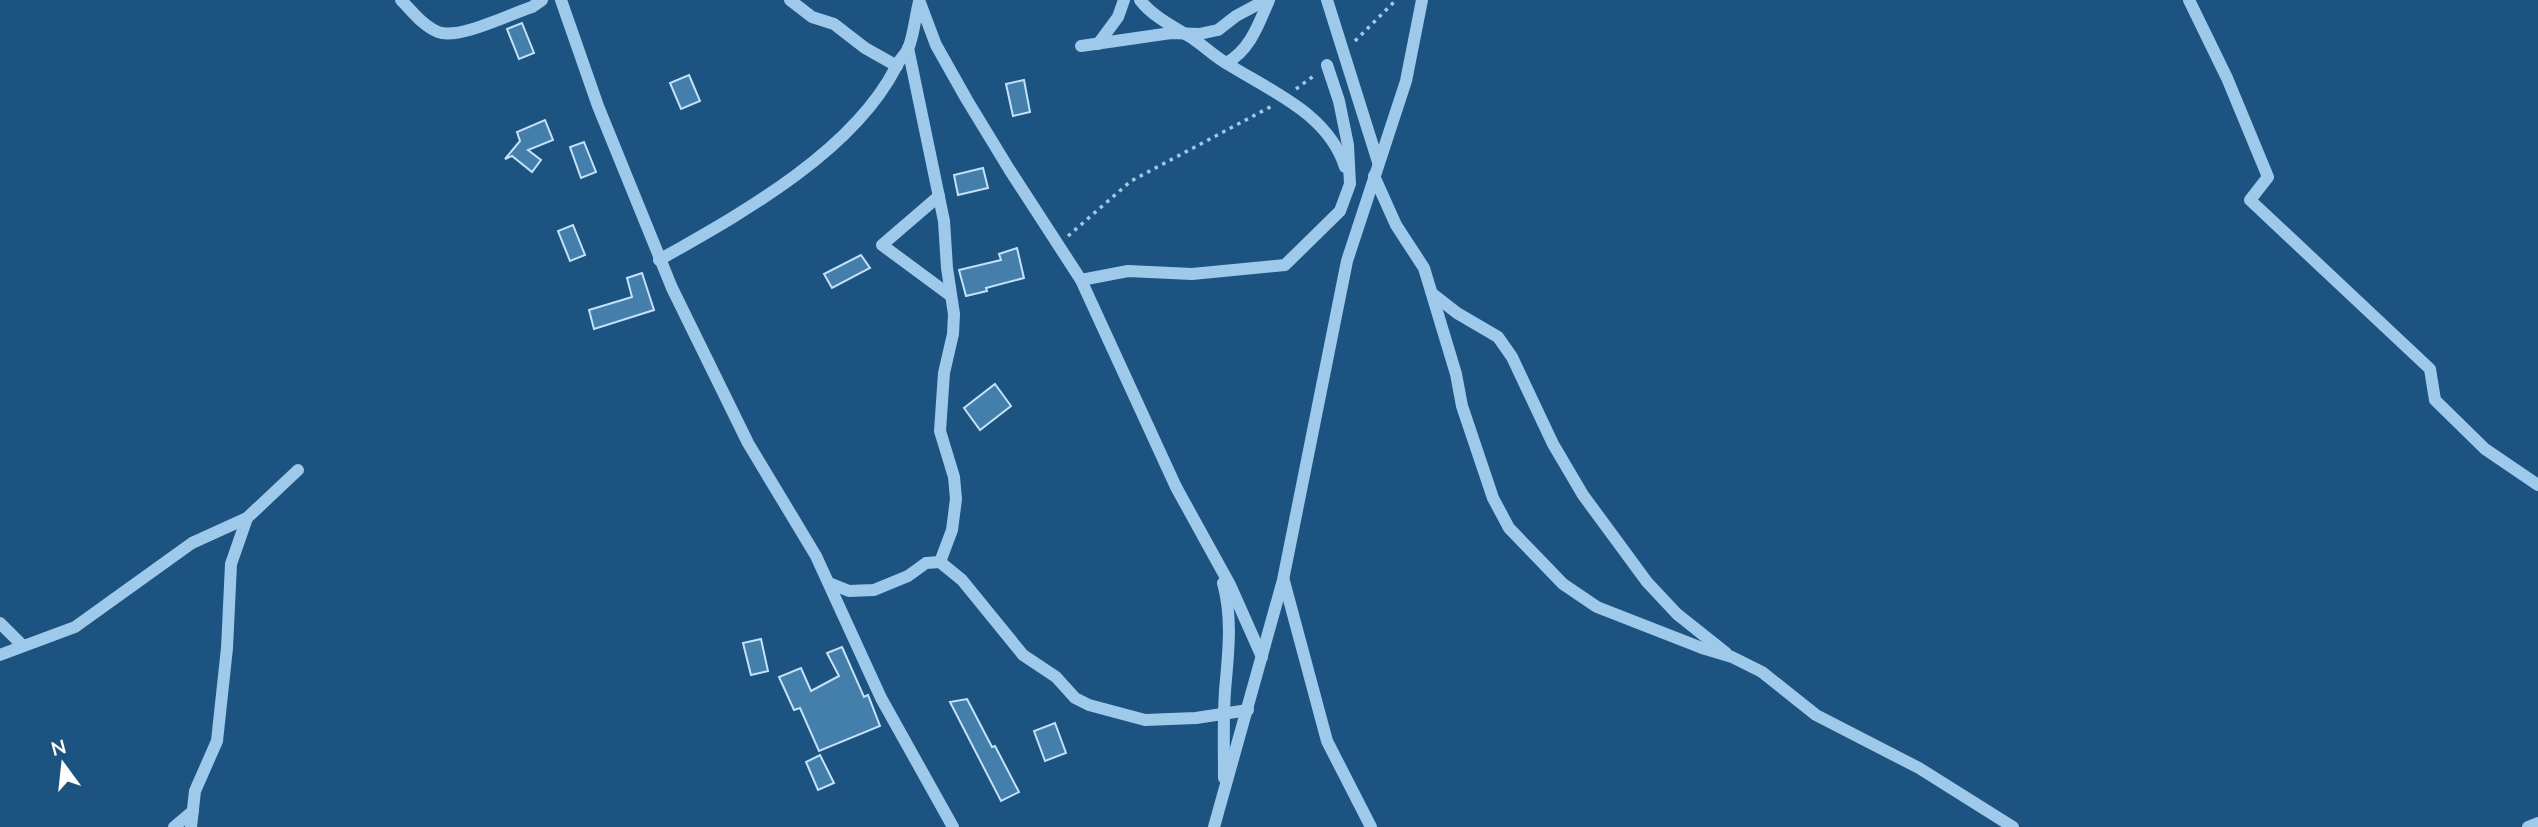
<svg xmlns="http://www.w3.org/2000/svg" width="2538" height="827" font-family="Lato,sans-serif">
  <style>
    .building { fill: #447eaa; stroke: #c4e1f7; stroke-width: 2 }
    .lines { fill: none; stroke-linecap: round; stroke-linejoin: round }
    .path { stroke: #9fc9ea; stroke-width: 3.5; stroke-dasharray: 3.5 5; stroke-linecap: butt }
    .minor { stroke: #9fc9ea; stroke-width: 12 }
  </style>
  <rect width="100%" height="100%" fill="#1c5380"/>
  <g class="building">
    <polygon points="522,23 534,53 519,59 507,29"/>
    <polygon points="689,75 700,101 681,109 670,83"/>
    <polygon points="1024,80 1030,112 1013,116 1006,84"/>
    <polygon points="545,120 553,140 528,150 541,160 532,172 512,156 505,159 520,141 517,132"/>
    <polygon points="584,142 596,172 581,178 570,147"/>
    <polygon points="983,168 988,188 958,195 954,175"/>
    <polygon points="573,225 585,255 570,261 558,231"/>
    <polygon points="1017,248 1024,278 986,288 987,291 966,296 959,270 1001,260 999,254"/>
    <polygon points="861,255 870,268 832,288 824,274"/>
    <polygon points="642,273 654,310 594,329 589,310 632,297 627,278"/>
    <polygon points="995,384 1011,406 980,430 964,408"/>
    <polygon points="761,639 768,671 751,675 743,643"/>
    <polygon points="842,647 864,697 868,695 880,726 819,751 800,708 794,710 779,677 801,668 811,691 839,676 827,653"/>
    <polygon points="967,699 992,747 995,746 1019,792 1001,801 950,702"/>
    <polygon points="1055,723 1066,753 1045,761 1034,731"/>
    <polygon points="820,755 834,783 818,790 806,762"/>
  </g>
  <g class="lines">
    <g class="path">
      <polyline points="1355,41 1396,0"/>
      <polyline points="1296,89 1315,75"/>
      <polyline points="1068,236 1131,181 1272,106"/>
    </g>
    <g class="minor">
      <path d="M401,0C412,11 423,26 438,32C459,40 510,14 532,7L542,0"/>
      <polyline points="561,0 598,106 672,288 748,443 816,556 881,698 953,827"/>
      <polyline points="790,0 812,17 834,24 865,48 897,66"/>
      <polyline points="919,0 936,45 967,100 1009,169 1081,280 1176,487 1230,585 1262,657"/>
      <path d="M1140,0C1153,17 1174,27 1192,38C1204,46 1214,56 1226,63C1270,91 1328,113 1345,167"/>
      <polyline points="1327,0 1378,162"/>
      <polyline points="2189,0 2227,78 2268,177 2250,200 2430,369 2435,400 2485,449 2538,485"/>
      <polyline points="1098,44 1118,17 1124,0"/>
      <polyline points="1081,46 1171,33 1199,34 1218,30 1236,16 1266,0"/>
      <polyline points="908,48 944,221 947,268 954,314 953,334 944,373 940,431 954,477 956,499 952,530 940,562"/>
      <path d="M1226,63C1250,51 1259,23 1269,0"/>
      <polyline points="1374,176 1396,225 1424,268 1456,374 1462,406 1493,498 1509,528 1563,584 1597,607 1702,648 1732,657 1762,672 1816,715 1919,768 2013,827"/>
      <polyline points="939,196 882,245 951,296"/>
      <path d="M659,260C740,214 852,153 896,67C899,60 905,55 908,49C914,35 915,17 919,2"/>
      <polyline points="1081,280 1128,271 1192,274 1285,265 1340,211 1350,184 1348,145 1339,101 1327,65"/>
      <polyline points="1434,295 1457,313 1498,337 1512,357 1553,444 1583,495 1647,582 1677,614 1726,653"/>
      <polyline points="1284,581 1327,741 1371,827"/>
      <polyline points="829,583 849,591 874,590 908,576 926,563 940,562 962,580 1023,655 1056,677 1075,698 1089,705 1145,720 1196,718 1248,710"/>
      <path d="M1223,583C1233,620 1228,654 1225,691C1223,720 1224,749 1224,778"/>
      <polyline points="0,623 23,646"/>
      <polyline points="0,655 75,627 192,543 247,518"/>
      <polyline points="174,827 193,811"/>
      <polyline points="191,827 195,791 217,741 227,648 231,564 247,518 298,470"/>
      <polyline points="1214,827 1283,580 1347,261 1406,81 1422,0"/>
      <polyline points="2528,827 2538,823"/>
    </g>
  </g>
  <g transform="translate(63 764) rotate(345)" stroke="#1c5380" stroke-width="5" paint-order="stroke">
  <path d="M0-5L12 26L0 18L-12 26Z" fill="#ffffff"/>
  <text y="-10" font-size="19" font-weight="bold" text-anchor="middle" fill="#ffffff">N</text>
  </g>
</svg>
